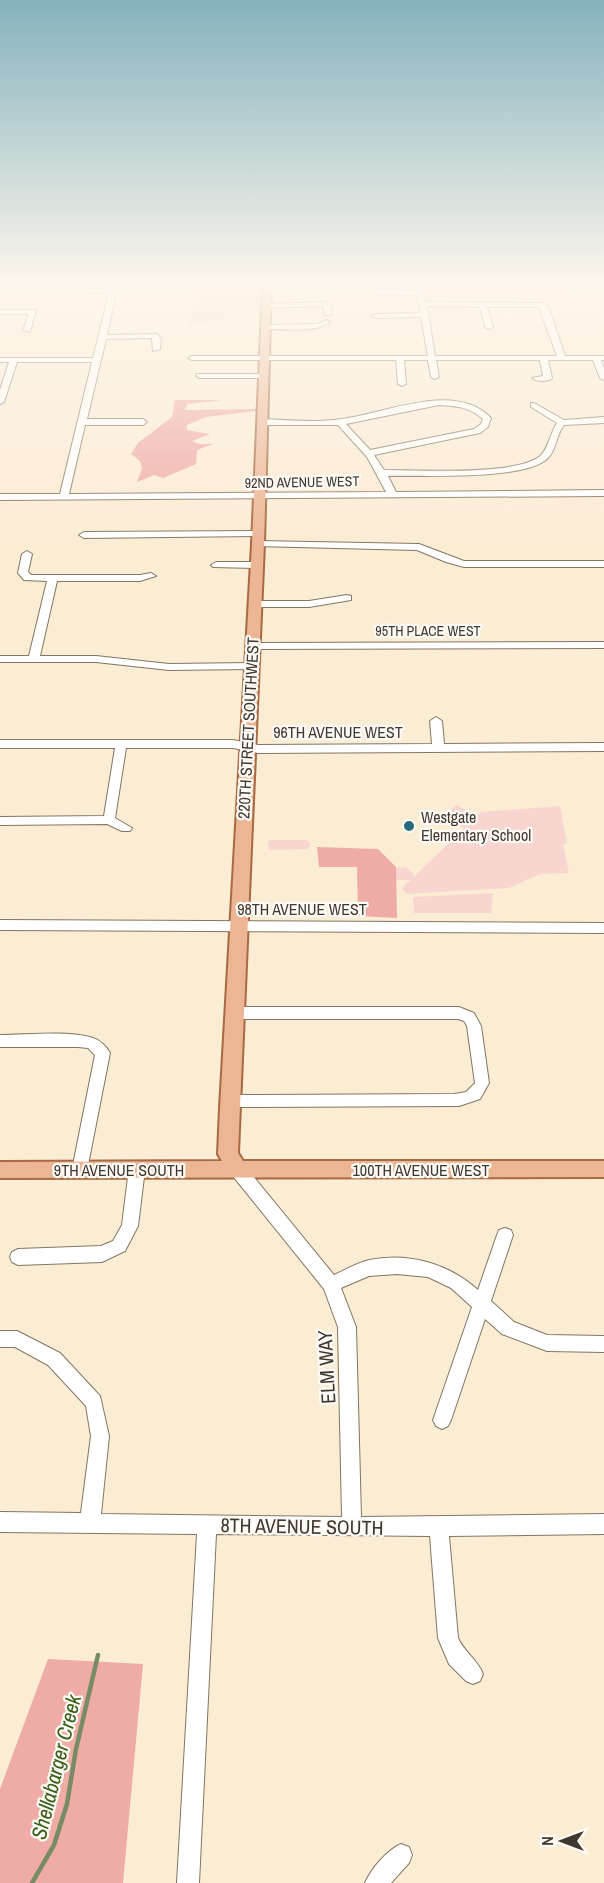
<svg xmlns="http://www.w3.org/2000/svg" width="604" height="1883" font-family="'Archivo Narrow',sans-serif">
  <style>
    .green { fill: #f9d5d2 }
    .forest { fill: #efaba6 }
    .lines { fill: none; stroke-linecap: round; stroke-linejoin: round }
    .stream { stroke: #778c65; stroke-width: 4.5 }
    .minor-casing { stroke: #837560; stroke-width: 2 }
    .major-casing { stroke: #a76a42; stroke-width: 4 }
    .minor { fill: #fff; fill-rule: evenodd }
    .major { fill: #ecb694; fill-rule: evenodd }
    .poi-dot { fill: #266a7b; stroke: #fefbf6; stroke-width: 2 }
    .labels { text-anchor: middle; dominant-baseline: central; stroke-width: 4.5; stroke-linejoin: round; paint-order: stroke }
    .far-street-label { font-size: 14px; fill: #3e382e; stroke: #fefbf6 }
    .street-label { font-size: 16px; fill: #3e382e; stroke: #fefbf6 }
    .poi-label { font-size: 16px; fill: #3e382e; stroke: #fefbf6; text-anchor: start }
    .near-street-label { font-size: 20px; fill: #3e382e; stroke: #fefbf6 }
    .near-water-label { font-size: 21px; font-style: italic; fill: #365e14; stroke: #fefbf6 }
  </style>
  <rect width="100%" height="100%" fill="#fbecd4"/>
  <g class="green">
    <polygon points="259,292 258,313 188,326 194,293"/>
    <polygon points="456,805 476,814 471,822 481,812 560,806 567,843 563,844 569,873 540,874 509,888 406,894 403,889 405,884 411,880 397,880 392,869 406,867 414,874 413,878 464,828 443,817"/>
    <polygon points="271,840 307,840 311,845 307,849 269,850 268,842"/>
    <polygon points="493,893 491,913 414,913 413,897"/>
  </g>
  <g class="forest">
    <polygon points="419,284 534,284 569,289 564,294 422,291"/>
    <polygon points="175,400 223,400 188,404 184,410 256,409 256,411 206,417 187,425 187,430 210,434 192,441 199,444 213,444 197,450 196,464 163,478 154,475 137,482 142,469 140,461 131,454 138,443 172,417"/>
    <polygon points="317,847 378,849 396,867 397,918 358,916 357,867 319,867"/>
    <polygon points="48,1659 143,1664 123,1883 0,1883 0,1789"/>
  </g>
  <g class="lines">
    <polyline class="stream" points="32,1883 54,1845 67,1804 76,1749 98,1655"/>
    <defs>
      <g id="minor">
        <path d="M111,284H118L107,335L157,334L161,339L160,349L153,351L152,338L106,339L87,419H143L147,422L143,425H85L69,494L386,492L367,457L338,425H262L258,422L262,419C288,420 315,423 341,419C385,414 455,380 491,418L488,427L480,433L374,455L384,470C418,470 516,476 540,456C549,448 550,433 557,423L531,407V403H534L564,420L604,417V423L564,425C556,435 557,449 548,458C526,481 420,475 388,476L396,492L604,490V496L0,500V494H60L92,362H17L4,402L0,404V390L9,362H0V358H93L109,293L45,294L41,292L45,290L110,289ZM439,405C457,406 469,407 483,419L481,424L474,429L370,450L346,424Z"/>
        <path d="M415,284H422L426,302L544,303L549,308L565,356H604V360H601L604,368V380L600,378L593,360H548L552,378C548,382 536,382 532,378L543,376L540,360H436L439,377L435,379L431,377L428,360H404L406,384L402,386L398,384L396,360H192L188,358L192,356H428L421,317L376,318L372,316L376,314L421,313L417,295L372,294L368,292L372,290L416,291ZM427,306L480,307L485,327L489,329L493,327L487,307H539L557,356H435Z"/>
        <polygon points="324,302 332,306 331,315 325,315 323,306 267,308 263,306 267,304"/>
        <polygon points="0,310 36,310 30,332 23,330 29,314 0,314"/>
        <path d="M326,320L330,322C317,333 283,329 266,329L262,327L266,325L318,324Z"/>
        <polygon points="197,374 264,374 268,376 264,378 200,378 196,376"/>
        <polygon points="258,531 261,532 261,536 84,538 79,535 84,532"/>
        <polygon points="258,541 419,544 464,561 604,561 604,567 464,567 446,562 417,550 255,546 253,544"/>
        <polygon points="27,551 32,554 28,572 31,575 140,575 151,573 156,576 140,581 57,581 40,656 96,656 169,664 251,663 256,666 251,669 169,670 96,662 0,662 0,656 29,656 47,581 24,580 18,573 22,554"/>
        <polygon points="216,562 256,562 261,565 256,568 213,567 211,565"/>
        <polygon points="347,595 351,596 351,600 309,607 254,607 249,604 254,601 309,601"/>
        <polygon points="604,642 604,648 252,649 247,646 252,643"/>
        <polygon points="436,717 442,721 444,744 604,743 604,751 258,753 233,748 126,748 115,818 132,828 130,831 122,831 107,824 0,825 0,817 104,816 115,748 0,748 0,740 233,740 258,745 432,744 430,721"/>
        <polygon points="0,920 604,923 604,933 0,930"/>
        <polygon points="234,1007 459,1007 474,1013 481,1026 489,1083 480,1099 459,1106 230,1107 225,1105 222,1101 225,1097 230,1095 454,1094 466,1092 475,1083 467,1026 464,1021 458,1019 234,1019 229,1017 227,1013 229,1009"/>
        <path d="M0,1035C26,1035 70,1030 93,1038C100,1040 107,1047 110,1053L86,1175L80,1177L74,1175L72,1170L95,1055L88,1048L78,1047H0Z"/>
        <polygon points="137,1162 143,1164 145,1169 138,1226 125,1251 102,1262 18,1265 12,1262 10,1257 12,1252 18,1249 101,1246 113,1241 122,1225 129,1169 131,1164"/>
        <path d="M238,1163L244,1165L334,1275C345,1270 357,1263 369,1260C408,1252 448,1263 478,1290L497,1235L499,1230L505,1228L511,1230L513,1235L491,1301L514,1322L547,1335L604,1336V1352L547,1351L502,1334L485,1319L451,1420L448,1426L442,1429L436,1426L433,1420L472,1307L451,1288L428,1277L397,1274L369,1276L341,1288L356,1327L361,1517L604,1514V1534L449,1536L458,1638C464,1652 478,1660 483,1674L480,1681L473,1684L466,1681L449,1664L438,1638L430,1536L216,1534L199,1883H177L197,1534L0,1532V1512L81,1513L91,1436L86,1406L48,1365L15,1347H0V1331H17L60,1353L100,1396L109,1436L101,1514L342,1517L338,1327L324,1289L232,1175L230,1170L232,1165Z"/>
        <path d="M401,1844L409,1847L412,1855L409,1863L391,1883H365C371,1869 387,1850 401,1844Z"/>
      </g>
      <polygon id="major" points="263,284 271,284 264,544 238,1153 243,1161 604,1161 604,1177 0,1178 0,1162 222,1161 218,1154 220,1108 252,544"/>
    </defs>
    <use href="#minor" class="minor-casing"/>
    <use href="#major" class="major-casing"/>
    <use href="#minor" class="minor"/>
    <use href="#major" class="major"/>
  </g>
  <linearGradient id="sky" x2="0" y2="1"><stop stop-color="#85b2bd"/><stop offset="0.52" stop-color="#fdf6ec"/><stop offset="1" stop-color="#fdf6ec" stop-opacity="0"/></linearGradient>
  <rect width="604" height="548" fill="url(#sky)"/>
  <circle class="poi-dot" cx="409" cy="826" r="6"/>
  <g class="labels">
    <g class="far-street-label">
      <text transform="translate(302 482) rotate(-1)">92ND AVENUE WEST</text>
      <text x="428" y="631">95TH PLACE WEST</text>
    </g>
    <g class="street-label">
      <text transform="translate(248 728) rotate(-87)">220TH STREET SOUTHWEST</text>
      <text x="338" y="732">96TH AVENUE WEST</text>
      <text x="302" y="909">98TH AVENUE WEST</text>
      <text x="119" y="1170">9TH AVENUE SOUTH</text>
      <text x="421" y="1170">100TH AVENUE WEST</text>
    </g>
    <g class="poi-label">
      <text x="421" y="817">Westgate<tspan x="421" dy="18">Elementary School</tspan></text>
    </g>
    <g class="near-street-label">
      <text transform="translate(326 1367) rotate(-93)">ELM WAY</text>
      <text transform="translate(302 1526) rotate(1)">8TH AVENUE SOUTH</text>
    </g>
    <g class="near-water-label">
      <text transform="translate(56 1767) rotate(-76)">Shellabarger Creek</text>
    </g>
  </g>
  <g transform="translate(562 1841) rotate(270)" stroke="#fefbf6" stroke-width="4.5" paint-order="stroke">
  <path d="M0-4.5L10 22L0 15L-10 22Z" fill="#3e382e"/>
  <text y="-9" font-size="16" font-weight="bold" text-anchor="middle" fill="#3e382e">N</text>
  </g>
</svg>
